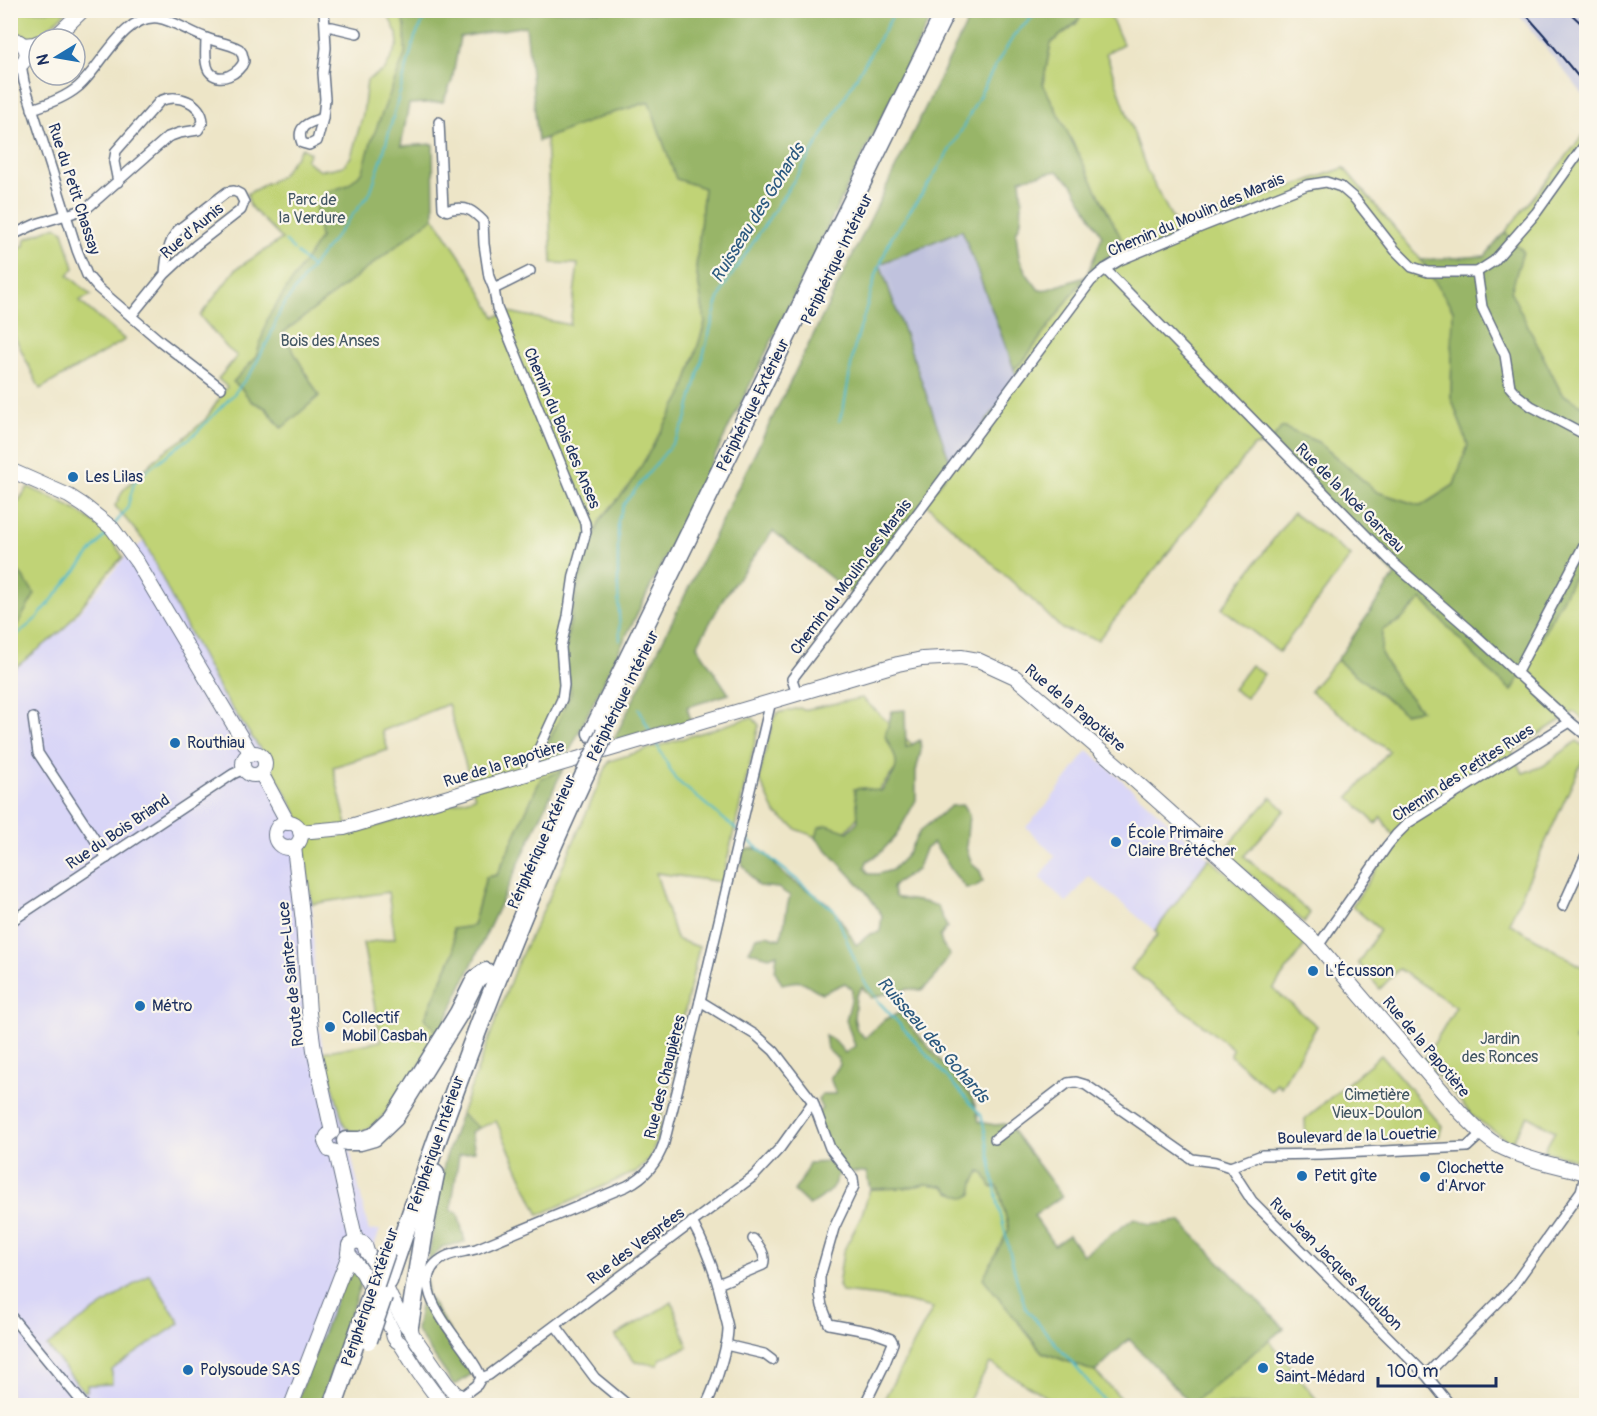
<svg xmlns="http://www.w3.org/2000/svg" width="1597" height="1416" font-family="Pangolin,sans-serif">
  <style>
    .built { fill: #d9d6f7 }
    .industrial { fill: #c0c2dd }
    .green { fill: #c0d376; stroke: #6e816a; stroke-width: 1.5; fill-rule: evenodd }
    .forest { fill: #98b567; stroke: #5a7262; stroke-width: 1.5 }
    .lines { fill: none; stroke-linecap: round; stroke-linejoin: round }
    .stream { stroke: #51bbcd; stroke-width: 2 }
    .street-casing { stroke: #646f83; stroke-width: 12 }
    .secondary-casing { stroke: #646f83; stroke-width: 16 }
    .highway-casing { stroke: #646f83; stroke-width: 21 }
    .street { stroke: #fff; stroke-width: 9 }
    .secondary { stroke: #fff; stroke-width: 14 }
    .highway { stroke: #fff; stroke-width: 18 }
    .rail { stroke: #1b2f5e; stroke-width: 2 }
    .highway-bridge-casing { stroke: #646f83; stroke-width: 21; stroke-linecap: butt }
    .highway-bridge { stroke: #fff; stroke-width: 18 }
    .poi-dot { fill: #1f6fb2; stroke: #fbf7ec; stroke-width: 2 }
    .labels { text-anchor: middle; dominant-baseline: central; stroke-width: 4.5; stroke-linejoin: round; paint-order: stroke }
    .street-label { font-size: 16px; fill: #1b2f5e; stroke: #fbf7ec }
    .park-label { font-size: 16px; fill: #445864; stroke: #fbf7ec }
    .poi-label { font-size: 16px; fill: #1b2f5e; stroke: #fbf7ec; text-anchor: start }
    .water-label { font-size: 18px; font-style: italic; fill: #2b597f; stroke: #fbf7ec }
  </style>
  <rect width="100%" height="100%" fill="#fbf7ec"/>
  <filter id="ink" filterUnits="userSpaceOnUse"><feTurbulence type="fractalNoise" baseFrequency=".0167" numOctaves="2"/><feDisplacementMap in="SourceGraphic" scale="12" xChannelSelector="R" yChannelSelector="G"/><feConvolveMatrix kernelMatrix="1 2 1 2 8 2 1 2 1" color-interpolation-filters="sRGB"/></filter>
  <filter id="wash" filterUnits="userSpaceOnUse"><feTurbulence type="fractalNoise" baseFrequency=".008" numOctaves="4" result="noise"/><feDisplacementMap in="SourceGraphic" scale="24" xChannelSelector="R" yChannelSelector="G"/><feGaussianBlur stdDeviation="1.35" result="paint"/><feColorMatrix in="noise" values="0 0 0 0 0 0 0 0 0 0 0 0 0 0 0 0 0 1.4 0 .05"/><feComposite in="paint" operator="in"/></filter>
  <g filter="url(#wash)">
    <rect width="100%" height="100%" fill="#ede5c7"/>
    <g class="built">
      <polygon points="144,541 177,609 267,759 299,818 306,846 304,852 312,904 316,1012 322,1044 344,1125 369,1231 380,1230 365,1270 295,1405 11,1405 10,913 17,908 10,897 11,672 64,630 125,557"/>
      <polygon points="1088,750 1209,858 1155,931 1089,876 1067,903 1040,878 1055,856 1026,827 1045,807"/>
    </g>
    <g class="industrial">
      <polygon points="1516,11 1579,11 1586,16 1586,98"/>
      <polygon points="962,229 1018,379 952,467 879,264"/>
    </g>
    <g class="green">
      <path d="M11,11H67L37,38L30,40C26,33 18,33 11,35Z"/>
      <path d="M386,11H524L444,12L389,153L315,271L263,363L251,401L265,408L281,428L319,396L283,333L434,217L469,270L495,317L509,312L570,325L578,264L552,263L546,138L606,115L649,102L676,178L704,188L696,268L705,323L683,393L631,484L601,519L585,559L568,632L565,660L571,693L548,744L550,758L568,754L562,771L541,778L497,875L486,877L473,926L453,930L454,952L425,1018L439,1035C425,1056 382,1134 355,1133C350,1132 347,1128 344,1125L323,1052L381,1041L363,943L395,938L388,892L312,904L304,852L306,846L299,818L267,759L222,694L177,609L144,541L115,506L124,489L162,453L183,439L205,420L227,387L218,379L237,356L227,348L200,316L236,269L282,239L250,206L247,194L281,176L302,148L310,153L306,160L319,170L330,169L343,166L351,157L363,114L367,80L385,70L398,44L397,34ZM448,704L475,797L349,834L333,767L388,750L382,731Z"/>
      <polygon points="1084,11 1108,11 1123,44 1106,53 1147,171 1177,227 1344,168 1421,260 1453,310 1451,397 1468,445 1454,485 1421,506 1377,492 1318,442 1282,428 1267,446 1254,446 1098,640 1062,629 1027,595 925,503 1018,379 1014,369 1024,360 1087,274 1104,259 1125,246 1043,84 1051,43 1076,24"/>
      <polygon points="1586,132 1586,408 1562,394 1510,292 1523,252 1505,232"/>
      <polygon points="56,226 63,231 74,268 68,275 91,295 79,301 125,340 40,389 11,329 11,245 12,244 18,249 24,246 25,239"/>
      <path d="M28,487C66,504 101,518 123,557L110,570L63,630L11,671V488L14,489L16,505Z"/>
      <polygon points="1293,513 1351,556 1279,652 1222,608"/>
      <polygon points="1586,555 1586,721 1574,712 1512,751 1523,773 1543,766 1577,741 1586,748 1586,753 1509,923 1586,969 1586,1020 1574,1040 1586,1048 1586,1162 1544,1151 1555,1131 1528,1116 1511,1143 1474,1117 1424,1060 1456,1007 1399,969 1380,989 1358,963 1380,930 1352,906 1396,840 1381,817 1376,824 1349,797 1389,751 1310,691 1337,660 1404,713 1421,710 1398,684 1381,653 1382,630 1401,620 1422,599 1486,668 1512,691"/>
      <polygon points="1251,665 1264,674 1246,698 1233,689"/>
      <polygon points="862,698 914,746 836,844 798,830 775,813 759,778 773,720 777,713 800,708 803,710"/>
      <polygon points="752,717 759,725 722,882 656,873 676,939 699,947 656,1142 650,1158 637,1171 539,1215 496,1121 479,1128 461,1114 516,966 548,900 609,761"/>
      <polygon points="1271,797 1285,810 1244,856 1310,913 1304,922 1223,851"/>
      <polygon points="1209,858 1306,943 1273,989 1317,1026 1281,1087 1277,1083 1271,1091 1231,1056 1232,1048 1131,969 1158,934 1155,931"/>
      <polygon points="1381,1055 1442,1126 1439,1136 1306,1143 1305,1119"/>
      <polygon points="980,1170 985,1175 991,1187 998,1186 1009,1229 984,1279 1042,1352 1095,1372 1128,1405 1060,1405 990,1363 966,1405 881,1405 933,1308 880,1296 842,1292 838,1286 843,1252 861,1217 870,1189 904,1188 927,1184 943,1186 950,1192 972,1193 974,1183"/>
      <polygon points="149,1274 180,1323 117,1366 112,1370 112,1384 87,1385 87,1391 84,1392 47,1346 74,1325"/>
      <polygon points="672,1302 688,1347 660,1359 658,1365 635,1362 615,1336"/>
      <polygon points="1269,1340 1321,1405 1190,1405 1191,1404"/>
    </g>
    <g class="forest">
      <polygon points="399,11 934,11 568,754 550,758 548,744 571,693 565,660 568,632 585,559 601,519 631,484 683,393 705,323 696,268 704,188 676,179 649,102 606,115 538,141 526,26 460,37 452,81 443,102 409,104 401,146 433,144 434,217 283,333 319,396 282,428 266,408 251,401 241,388 233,382 256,357 268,317 320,238 316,210 324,193 348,185 363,171 371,142 405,54 405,27"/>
      <polygon points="973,11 1084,11 1076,23 1051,43 1043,84 1125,246 1104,259 1087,274 1096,253 1102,236 1072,184 1057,171 1020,179 1022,202 1021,221 1016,233 1019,258 1027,274 1039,290 1048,289 1085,277 1024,360 1014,369 962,230 880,264 952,467 855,597 773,531 725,596 697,646 729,694 687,707 691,721 613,741"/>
      <polygon points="1505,232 1523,251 1511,292 1562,394 1586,408 1586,555 1512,691 1486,668 1422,599 1401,620 1382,630 1381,653 1398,684 1421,710 1404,713 1337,660 1395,575 1267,446 1282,427 1318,442 1377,492 1421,506 1454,485 1468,445 1451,397 1453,310 1421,260 1485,256"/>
      <polygon points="11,561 35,594 11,636"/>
      <path d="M905,710L906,748L920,740L921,751L916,771V800L896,836L879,854L867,861L865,868L869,874H878L892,870L906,856L920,831L951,806L963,805L969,815L966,847L972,864L980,871L983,881L975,887L966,888L952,871L943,856L933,843L925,849L917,870L897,882L892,888L895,897C910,901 924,900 937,906L947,927L940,937L942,944L950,955L933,980L922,990L907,989L893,994L888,993L871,998L862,987L856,996L854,1018L857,1030L865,1038L884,1020L899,1013L971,1096L976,1108L979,1122L995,1125L1005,1124L1011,1128L1062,1196L1034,1216L1054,1245L1069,1235L1083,1255L1134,1218L1150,1225L1180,1221L1284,1328L1191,1404L1129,1339L1095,1372L1042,1352L983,1278L1009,1229L998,1186L991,1187L985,1175L980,1171L974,1183L972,1194L966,1198L950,1192L943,1186L927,1184L904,1188L870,1189L866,1172H845L837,1175C836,1188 821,1200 809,1205L794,1191L801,1181L809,1163L829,1162C827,1148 820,1137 812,1127L813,1116L822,1109L818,1100L822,1094H836L830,1078L840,1065L838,1059L827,1049L825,1035L835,1041L845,1053L855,1046L846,1020L851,1001L852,989L845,983L823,993C816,991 814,989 808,985C801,979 790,982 782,984L775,971L777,954L769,957L749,951L757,937L766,935L780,939C786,925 785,910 790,896L778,888L758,886L742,864V851C749,848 754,847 760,850C770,855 773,863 780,870C794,886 815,891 830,906C840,916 848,932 856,945L870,934L880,932L882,915L866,892L816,838L819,827L827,825L848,832L858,821L857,803L854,789L864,788L881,791C901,766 900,764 885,736L892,711Z"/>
      <polygon points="562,771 439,1035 425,1018 454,952 453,929 473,926 486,877 497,875 541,778"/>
      <polygon points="461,1114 479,1128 471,1132 475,1151 459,1155 451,1210 458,1213 465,1242 442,1247 431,1259 426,1276 427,1295 473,1368 473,1373 457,1384 453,1384 416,1330 445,1160"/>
      <polygon points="350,1263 365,1270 320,1405 295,1406"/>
    </g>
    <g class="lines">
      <g class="stream">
        <polyline points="285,241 294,250"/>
        <polyline points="297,253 312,268"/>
        <polyline points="839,421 844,406 854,349 876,275 891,238 926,188 960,133 994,68 1015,34 1040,10"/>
        <polyline points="114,525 127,509 134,483 150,468 195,434 233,395 252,371 270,337 281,309 320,256 370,193 382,158 415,37 425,18 434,10"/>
        <polyline points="620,640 618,587 618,520 624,504 676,439 686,420 717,304 724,287 813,151 896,10"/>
        <polyline points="10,641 37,618 108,532"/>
        <polyline points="639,709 651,733"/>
        <polyline points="655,741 675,779 737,830"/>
        <polyline points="743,836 835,911 862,978 878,1001 906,1031 981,1115 985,1131 998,1204 1017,1281 1026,1309 1109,1406"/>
      </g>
    </g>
  </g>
  <g filter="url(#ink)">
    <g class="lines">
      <defs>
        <g id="street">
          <polyline points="326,27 332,27 357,33"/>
          <polyline points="21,64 24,82 77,250 87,275 98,288 160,341 221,388"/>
          <path d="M32,109C48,104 65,98 78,87C101,68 123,14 158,18C172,20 190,32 204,37C215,42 228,43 239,49L242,53L244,61C240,73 219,85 209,71C204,63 206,48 206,38"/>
          <path d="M323,118C310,122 295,126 302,143L309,145L317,141L323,118L325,99L323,73L326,48L324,10"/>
          <path d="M439,122L443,208C449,212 445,211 452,209C467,206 473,211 483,221L484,244L489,277L494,289L497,308L585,523L586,532L574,575L568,616L561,647L564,685L562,699L532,764V773"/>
          <path d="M10,236L36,224L86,209L168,137L179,133L198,130L203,122C202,102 177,93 160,101L116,151L114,162L118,182"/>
          <polyline points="1105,269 1390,560 1470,630 1570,722 1586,735"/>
          <polyline points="1477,272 1482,307 1505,355 1510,387 1517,395 1531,406 1586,435"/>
          <polyline points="494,289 530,271"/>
          <path d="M131,316L165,274L196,245L241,210L244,202L240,194L234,191L227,192L178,230C168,243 166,258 165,274"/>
          <polyline points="1516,674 1586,541"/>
          <polyline points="797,694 792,679 867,581 1091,281 1105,269 1120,260 1178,236 1307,185 1326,182 1341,187 1355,199 1395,250 1412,267 1428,272 1477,272 1494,261 1536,213 1586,143"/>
          <polyline points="33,718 38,753 107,858"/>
          <polyline points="1563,906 1586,855"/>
          <polyline points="10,922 233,774 244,769"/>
          <polyline points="1318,946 1387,846 1396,835 1408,823 1570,722"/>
          <polyline points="700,1001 757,1036 774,1051 813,1102 830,1148 853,1178 854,1186 834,1228 820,1277 820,1295 822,1306 829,1324 872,1332 891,1339 893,1343 885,1363 864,1406"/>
          <polyline points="995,1139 1068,1083 1076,1082 1086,1085 1192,1159 1215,1162 1230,1167"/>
          <polyline points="1230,1167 1252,1201 1426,1375 1451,1406"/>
          <polyline points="1230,1167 1262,1155 1321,1154 1467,1147 1482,1133"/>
          <path d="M692,1222C708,1251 719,1284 725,1315C726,1320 728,1325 728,1329C728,1345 714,1392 705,1406"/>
          <path d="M718,1284L763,1265C767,1255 760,1246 753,1239"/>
          <polyline points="10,1315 85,1406"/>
          <polyline points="556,1326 595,1378 629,1406"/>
          <polyline points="726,1345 764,1354 772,1360"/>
          <polyline points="1426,1375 1511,1289 1581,1191 1586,1173"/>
          <path d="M481,1378C473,1349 394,1284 445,1257C454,1252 465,1252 476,1249L627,1186C646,1176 657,1163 664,1143L700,1001L771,701"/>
          <polyline points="461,1397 477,1385 481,1378 489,1375 754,1176 780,1148 813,1102"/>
        </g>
        <g id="secondary">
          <path d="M10,39C32,41 32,66 10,68"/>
          <polyline points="53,39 83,10"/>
          <polyline points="23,45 34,44 39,42"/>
          <polyline points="10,470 69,496 83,505 112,528 137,562 251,754"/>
          <circle cx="254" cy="764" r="11"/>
          <polyline points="261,773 288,823"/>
          <circle cx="288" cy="835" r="13"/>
          <path d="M300,832L344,828L898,664L922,659L961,657L978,660L1015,677L1123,770L1313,940L1461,1113C1474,1126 1488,1142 1505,1149C1530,1161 1560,1166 1586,1173"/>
          <polyline points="294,847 303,922 309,1013 314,1050 332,1132"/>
          <polyline points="332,1132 327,1136 325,1142 329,1150 336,1152"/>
          <polyline points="336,1152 356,1241"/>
          <polyline points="356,1241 363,1243 365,1245 367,1252 374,1262 391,1298 405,1324 411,1329 412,1334 446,1383 455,1393 463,1399 464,1406"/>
          <path d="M356,1241L349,1245L348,1253L363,1273L393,1332C393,1338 395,1340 400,1343L419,1373L442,1404"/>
          <polyline points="291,1406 347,1260 350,1257"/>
        </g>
        <g id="highway">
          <polyline points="592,733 946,10"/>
          <polyline points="346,1141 360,1141 374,1137 394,1118 459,1013 476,979 486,972"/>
          <path d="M388,1281C446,1109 508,939 585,774"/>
          <polyline points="409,1326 425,1224 435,1174"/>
          <polyline points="333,1406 366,1311"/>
        </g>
      </defs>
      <use href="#street" class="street-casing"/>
      <use href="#secondary" class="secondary-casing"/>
      <use href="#highway" class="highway-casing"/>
      <use href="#street" class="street"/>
      <use href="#secondary" class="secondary"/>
      <use href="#highway" class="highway"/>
      <g class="rail">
        <polyline points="1522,10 1544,35 1586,86"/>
        <polyline points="1567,10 1586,28"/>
      </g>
      <defs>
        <g id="highway-bridge">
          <polyline points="585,774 605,733"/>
          <polyline points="366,1311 386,1252"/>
          <polyline points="368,1340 383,1296"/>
        </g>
      </defs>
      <use href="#highway-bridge" class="highway-bridge-casing"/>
      <use href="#highway-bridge" class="highway-bridge"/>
    </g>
  </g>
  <g class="poi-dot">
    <circle cx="73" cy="477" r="6"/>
    <circle cx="175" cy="743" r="6"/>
    <circle cx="1116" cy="842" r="6"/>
    <circle cx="1313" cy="971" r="6"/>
    <circle cx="140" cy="1006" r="6"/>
    <circle cx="330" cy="1027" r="6"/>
    <circle cx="1302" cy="1176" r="6"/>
    <circle cx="1425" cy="1177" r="6"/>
    <circle cx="1263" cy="1368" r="6"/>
    <circle cx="188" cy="1370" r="6"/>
  </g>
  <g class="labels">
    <g class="street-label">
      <text transform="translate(74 189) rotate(72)">Rue du Petit Chassay</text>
      <text transform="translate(1196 215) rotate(-23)">Chemin du Moulin des Marais</text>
      <text transform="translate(192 231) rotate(-40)">Rue d'Aunis</text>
      <text transform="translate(837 259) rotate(-64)">Périphérique Intérieur</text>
      <text transform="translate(753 405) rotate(-64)">Périphérique Extérieur</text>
      <text transform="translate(562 428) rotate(67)">Chemin du Bois des Anses</text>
      <text transform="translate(1350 498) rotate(45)">Rue de la Noë Garreau</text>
      <text transform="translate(851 577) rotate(-53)">Chemin du Moulin des Marais</text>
      <text transform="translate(623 696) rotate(-64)">Périphérique Intérieur</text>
      <text transform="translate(1075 708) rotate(40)">Rue de la Papotière</text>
      <text transform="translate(504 764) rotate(-17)">Rue de la Papotière</text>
      <text transform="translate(1463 773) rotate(-33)">Chemin des Petites Rues</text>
      <text transform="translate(118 832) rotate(-34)">Rue du Bois Briand</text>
      <text transform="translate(542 842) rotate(-66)">Périphérique Extérieur</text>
      <text transform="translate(291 974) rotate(-96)">Route de Sainte-Luce</text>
      <text transform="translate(1426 1047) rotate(50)">Rue de la Papotière</text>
      <text transform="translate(665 1077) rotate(-76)">Rue des Chaupières</text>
      <text transform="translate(1357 1136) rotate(-2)">Boulevard de la Louetrie</text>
      <text transform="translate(436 1144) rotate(-71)">Périphérique Intérieur</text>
      <text transform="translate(636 1246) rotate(-37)">Rue des Vesprées</text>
      <text transform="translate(1336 1264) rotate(45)">Rue Jean Jacques Audubon</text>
      <text transform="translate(370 1297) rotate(-71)">Périphérique Extérieur</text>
    </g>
    <g class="park-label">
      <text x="312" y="200">Parc de<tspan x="312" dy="18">la Verdure</tspan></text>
      <text x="330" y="341">Bois des Anses</text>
      <text x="1500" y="1039">Jardin<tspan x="1500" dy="18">des Ronces</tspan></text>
      <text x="1377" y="1095">Cimetière<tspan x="1377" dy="18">Vieux-Doulon</tspan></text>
    </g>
    <g class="poi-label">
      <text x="85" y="477">Les Lilas</text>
      <text x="187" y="743">Routhiau</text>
      <text x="1128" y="833">École Primaire<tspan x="1128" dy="18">Claire Brétécher</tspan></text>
      <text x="1325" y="971">L'Écusson</text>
      <text x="152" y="1006">Métro</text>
      <text x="342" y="1018">Collectif<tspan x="342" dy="18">Mobil Casbah</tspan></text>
      <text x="1437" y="1168">Clochette<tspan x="1437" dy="18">d'Arvor</tspan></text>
      <text x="1314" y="1176">Petit gîte</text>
      <text x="1275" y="1359">Stade<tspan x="1275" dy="18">Saint-Médard</tspan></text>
      <text x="200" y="1370">Polysoude SAS</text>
    </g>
    <g class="water-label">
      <text transform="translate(758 213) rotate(-58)">Ruisseau des Gohards</text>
      <text transform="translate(933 1040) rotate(49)">Ruisseau des Gohards</text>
    </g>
  </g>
  <rect width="1597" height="1416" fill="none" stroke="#fbf7ec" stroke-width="36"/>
  <g transform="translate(57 57) rotate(259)"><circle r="28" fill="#fbf7ec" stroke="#a1a7b3" stroke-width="1.5"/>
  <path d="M0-4.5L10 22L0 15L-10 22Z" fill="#1f6fb2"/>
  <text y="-9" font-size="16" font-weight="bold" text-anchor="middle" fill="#1b2f5e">N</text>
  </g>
  <path d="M1378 1377v9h118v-9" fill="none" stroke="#1b2f5e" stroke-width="3"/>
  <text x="1387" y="1377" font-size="18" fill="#1b2f5e" stroke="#fbf7ec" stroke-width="4.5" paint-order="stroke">100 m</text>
</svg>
